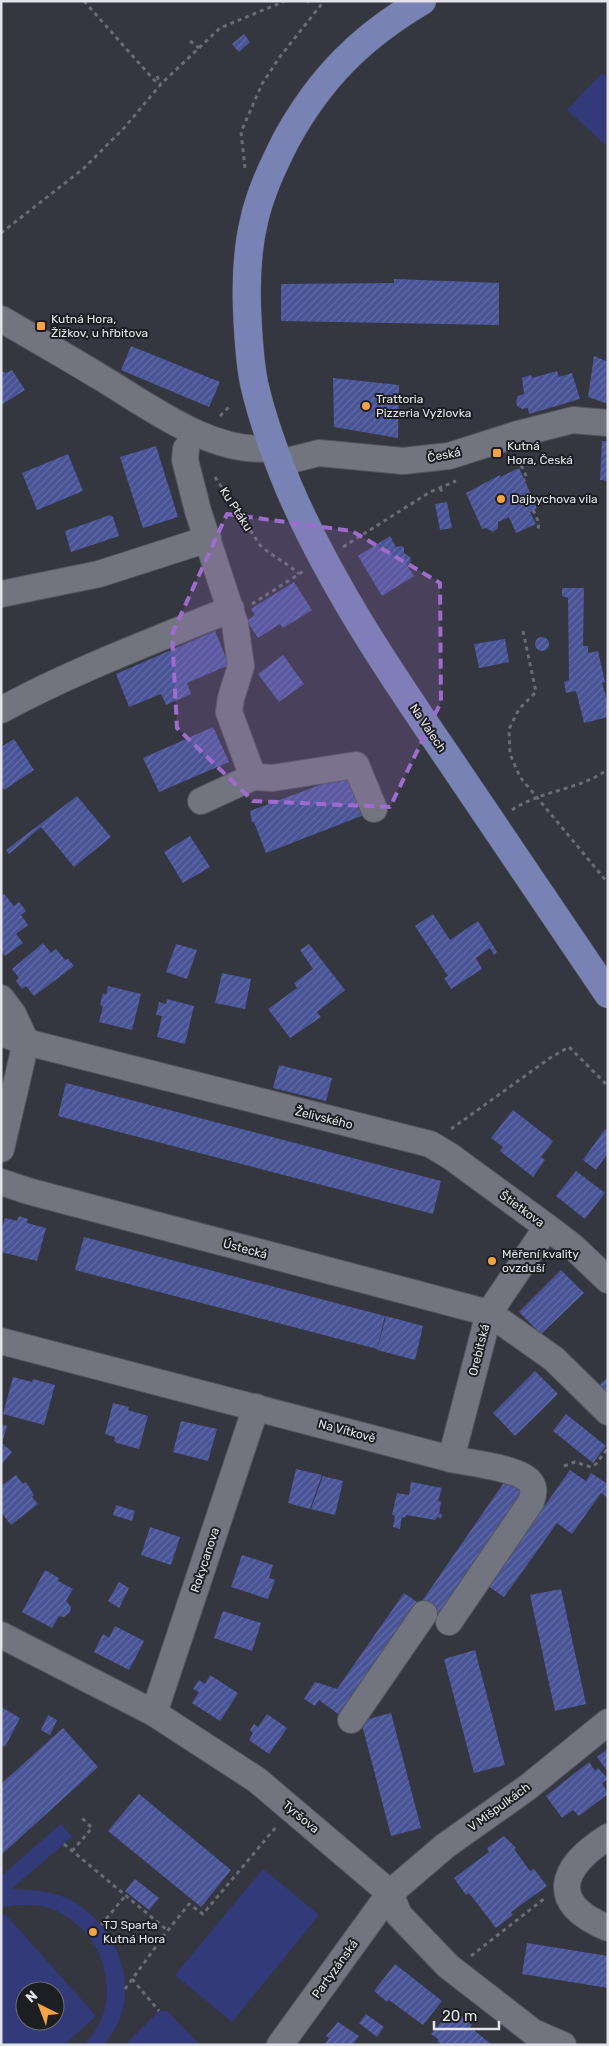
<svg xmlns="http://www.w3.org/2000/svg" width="609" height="2046" font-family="Rubik,sans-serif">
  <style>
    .green { fill: #323a7a; fill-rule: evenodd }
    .building { fill: url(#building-hatch) }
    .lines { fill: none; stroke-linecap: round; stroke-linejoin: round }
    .minor-casing { stroke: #53555d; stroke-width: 28 }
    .major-casing { stroke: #53555d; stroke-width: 29 }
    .path { stroke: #6a6c75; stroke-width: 3; stroke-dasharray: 4 4; stroke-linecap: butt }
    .minor { stroke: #72747f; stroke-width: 26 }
    .major { stroke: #7882b5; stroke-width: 28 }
    .marked { fill: #9f6cce; fill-opacity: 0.2; stroke: #9f6cce; stroke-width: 4; stroke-dasharray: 10 6; stroke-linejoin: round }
    .poi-dot { fill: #f6a247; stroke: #1d1e22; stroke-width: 2 }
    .labels { text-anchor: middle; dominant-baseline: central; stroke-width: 4; stroke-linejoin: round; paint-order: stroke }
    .poi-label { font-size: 12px; fill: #e2e4ea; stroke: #1d1e22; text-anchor: start }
    .street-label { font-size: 12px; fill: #e2e4ea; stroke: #1d1e22 }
  </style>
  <defs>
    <pattern id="building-hatch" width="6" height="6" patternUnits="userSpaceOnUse" patternTransform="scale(1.25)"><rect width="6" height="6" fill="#495497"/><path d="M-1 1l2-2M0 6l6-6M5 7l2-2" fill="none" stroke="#636ca6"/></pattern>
  </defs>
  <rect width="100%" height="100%" fill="#343640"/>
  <g class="green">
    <polygon points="602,73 608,78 608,147 567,110"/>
    <path d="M61,1824L72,1837L11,1889C29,1890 47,1890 64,1897C101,1913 128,1955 125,1996C124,2014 115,2031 104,2045H83C124,2008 109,1941 64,1915C45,1903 22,1903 1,1908V1876Z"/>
    <polygon points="263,1869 319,1915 232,2022 175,1975"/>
    <path d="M5,1914L96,2016L64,2045H1V1917ZM25,1991H55V2021H25Z"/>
    <polygon points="159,2011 167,2011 200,2045 125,2045"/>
  </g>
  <g class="building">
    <polygon points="244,34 250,42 239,52 232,44"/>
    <polygon points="394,279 499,283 499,325 281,321 281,284 394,283"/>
    <polygon points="131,346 220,382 209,407 121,370"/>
    <polygon points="594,356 608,362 608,404 588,397"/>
    <polygon points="12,370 25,390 1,405 1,371 6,373"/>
    <polygon points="557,371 559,377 572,373 580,399 529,414 528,408 522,409 517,406 516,401 518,396 524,394 522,378 531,375 532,378"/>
    <polygon points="333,378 399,385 398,438 334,427"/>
    <polygon points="602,441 608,441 608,481 600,480"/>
    <polygon points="156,446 178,517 143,528 120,457"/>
    <polygon points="68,454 83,491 37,510 22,473"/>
    <polygon points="519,468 537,508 530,512 536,524 516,533 509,517 498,522 498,528 493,532 486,528 482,529 466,493 500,475 500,477"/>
    <polygon points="447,502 452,528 440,530 435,504"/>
    <polygon points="110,515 113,517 119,536 71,552 65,531"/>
    <polygon points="390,536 396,547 402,546 404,548 404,553 410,557 411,561 407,565 414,576 382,596 358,556"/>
    <polygon points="294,582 312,610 283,628 280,624 258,638 247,621 255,615 251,609"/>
    <polygon points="562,588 584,588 583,646 588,646 588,653 598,651 605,682 602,683 608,703 608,717 584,723 576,691 566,693 564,682 569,680 568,598 562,596"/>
    <polygon points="215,631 229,665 187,683 191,694 166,705 161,694 129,707 116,674"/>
    <circle cx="542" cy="644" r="7"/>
    <polygon points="505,639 509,662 479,668 474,644"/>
    <polygon points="283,655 304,684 279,702 258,674"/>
    <polygon points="213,727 229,762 159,792 143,758"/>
    <polygon points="14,739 34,770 4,790 1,786 1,747"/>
    <polygon points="347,775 364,815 266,853 254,822 252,822 250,811"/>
    <polygon points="77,796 111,837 74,867 41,827 9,854 6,850"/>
    <polygon points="190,836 210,867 183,883 164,852"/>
    <polygon points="4,894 14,906 19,902 26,911 21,915 28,925 16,934 23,943 5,956 1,951 1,896"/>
    <polygon points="433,914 450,940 478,921 497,952 494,955 490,948 476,958 482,969 451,989 444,978 448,976 415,926"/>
    <polygon points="43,943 51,953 56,949 65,960 68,959 74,966 34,996 26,986 22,989 16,981 19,978 12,969"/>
    <polygon points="176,944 197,950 187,979 166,972"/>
    <polygon points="309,944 345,990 317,1012 321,1017 290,1038 268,1009 297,988 294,983 313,969 300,950"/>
    <polygon points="222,973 251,979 245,1009 215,1003"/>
    <polygon points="108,986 141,994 132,1030 99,1022 103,1006 100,1005 103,993 106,995"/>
    <polygon points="167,999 194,1006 185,1044 157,1037 162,1016 156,1015 159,1002 166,1004"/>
    <polygon points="279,1065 332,1078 326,1101 273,1088"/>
    <polygon points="66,1083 441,1181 433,1214 58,1116"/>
    <polygon points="513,1110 553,1141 541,1157 545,1160 533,1177 500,1151 503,1147 491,1138"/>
    <polygon points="605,1129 608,1131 608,1153 596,1170 583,1160"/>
    <polygon points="576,1171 605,1193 585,1219 556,1196"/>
    <polygon points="19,1216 28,1219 27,1223 46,1228 37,1261 1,1252 1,1232 5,1218 17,1221"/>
    <polygon points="84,1237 385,1316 377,1349 75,1270"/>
    <polygon points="492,1254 498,1259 492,1267 486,1263"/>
    <polygon points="561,1270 584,1293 541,1334 519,1312"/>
    <polygon points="386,1316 423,1326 415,1360 377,1350"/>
    <polygon points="535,1371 558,1394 515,1436 493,1413"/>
    <polygon points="13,1377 32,1382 33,1379 55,1385 44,1425 3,1414"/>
    <polygon points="608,1377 608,1403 595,1389"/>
    <polygon points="113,1403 129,1407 128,1410 148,1416 139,1449 117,1443 114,1441 115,1437 105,1434"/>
    <polygon points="566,1414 606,1446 593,1463 553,1431"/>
    <polygon points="181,1421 217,1429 208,1461 173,1452"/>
    <polygon points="1,1424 7,1426 2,1443 12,1452 1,1465"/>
    <polygon points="296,1469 322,1475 310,1509 288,1503"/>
    <polygon points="570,1470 586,1481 591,1473 606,1483 608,1481 608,1498 601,1493 572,1534 557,1523 504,1597 488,1586"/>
    <polygon points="16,1475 23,1484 26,1482 34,1495 32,1497 38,1504 11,1525 1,1512 1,1486"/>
    <polygon points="323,1476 343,1481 335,1515 311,1509"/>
    <polygon points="505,1481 522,1492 437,1617 420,1604 342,1717 319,1700 315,1706 304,1699 315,1682 337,1689 404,1593 420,1604"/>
    <polygon points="411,1482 442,1488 438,1501 441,1502 439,1514 442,1514 441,1518 437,1517 435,1520 406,1515 405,1518 402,1517 400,1529 393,1527 395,1516 392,1515 397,1493 409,1495"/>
    <polygon points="116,1505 135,1511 132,1521 113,1515"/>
    <polygon points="150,1527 180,1537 171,1565 141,1555"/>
    <polygon points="242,1555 273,1565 269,1578 275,1580 268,1599 231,1587"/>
    <polygon points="45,1570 59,1578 58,1581 73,1589 66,1601 71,1607 70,1612 64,1617 59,1616 52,1628 22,1612"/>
    <polygon points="119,1582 129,1588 119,1608 108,1601"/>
    <polygon points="561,1589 586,1704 555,1711 530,1595"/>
    <polygon points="223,1611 261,1623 252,1651 214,1638"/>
    <polygon points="115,1626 144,1641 129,1670 94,1652 103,1634 109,1638"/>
    <polygon points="475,1650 505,1765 474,1773 444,1659"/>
    <polygon points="210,1675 238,1693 220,1721 192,1703 199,1692 193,1689 199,1680 205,1684"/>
    <polygon points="1,1707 20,1718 5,1747 1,1745"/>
    <polygon points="391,1713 421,1828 391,1836 361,1721"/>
    <polygon points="267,1714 287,1728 269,1754 249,1740 253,1733 250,1730 254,1724 258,1727"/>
    <polygon points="48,1715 57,1720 50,1735 41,1730"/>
    <polygon points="63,1728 98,1767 1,1855 1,1784"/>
    <polygon points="608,1749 608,1772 597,1757"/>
    <polygon points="589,1762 595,1771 598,1768 608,1779 602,1783 608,1794 579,1816 573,1810 562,1818 546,1796"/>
    <polygon points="139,1794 231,1870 201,1907 108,1831"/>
    <polygon points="504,1836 516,1848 514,1849 530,1871 534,1869 547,1886 511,1912 513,1915 496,1928 469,1893 466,1895 454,1878 489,1852 487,1848"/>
    <polygon points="135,1879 159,1898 149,1910 125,1891"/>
    <polygon points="527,1943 608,1956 608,1988 522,1974"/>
    <polygon points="395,1964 442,2001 423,2025 389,2000 387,2002 374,1991"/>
    <polygon points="452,2009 472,2025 470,2027 492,2045 443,2045 437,2041 438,2039 431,2034"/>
    <polygon points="366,2014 384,2027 377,2037 359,2023"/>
    <polygon points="338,2022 359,2036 352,2045 325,2044 329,2038 326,2036"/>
  </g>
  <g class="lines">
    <defs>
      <g id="minor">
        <path d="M1,319C34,338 67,357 100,377C149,406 213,456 273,448"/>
        <polyline points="186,449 185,460 198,511 235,624 241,666 231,698 229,712 253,777 273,778 356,765 374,809"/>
        <polyline points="279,463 319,453 403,461 449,456 518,434 573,420 608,423"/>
        <polyline points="1,594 99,574 208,539"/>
        <path d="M1,710C75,670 153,641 231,609"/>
        <polyline points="201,801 253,777"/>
        <polyline points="1,998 13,1014 26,1042 1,1149"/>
        <polyline points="1,1033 26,1042 430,1144 450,1156 547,1227 572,1246 608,1280"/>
        <polyline points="1,1182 28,1191 489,1313 554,1359 608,1412"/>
        <path d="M1,1341L451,1459C470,1463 521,1468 531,1483C535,1489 533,1496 531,1502L449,1622"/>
        <polyline points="451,1459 489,1313 547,1227"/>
        <polyline points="1,1635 154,1713 257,1780 390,1893 399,1915 448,1966 533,2032 563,2045"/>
        <polyline points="154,1713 256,1407"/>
        <polyline points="351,1720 424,1614"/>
        <path d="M608,1837C560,1867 547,1903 608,1928"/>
        <polyline points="280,2045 390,1893 445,1846 528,1787 608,1722"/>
      </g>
      <path id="major" d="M422,1C361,37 320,78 286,140C273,166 260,193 254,221C247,250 246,279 247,308C248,333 249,358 254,383C262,419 275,454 289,488C330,583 387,668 445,753C499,833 554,914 608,994"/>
    </defs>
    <use href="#minor" class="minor-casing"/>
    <use href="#major" class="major-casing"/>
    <g class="path">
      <polyline points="84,1 154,80 161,84"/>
      <polyline points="307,3 308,1"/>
      <polyline points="190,41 199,48"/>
      <polyline points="157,76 160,83"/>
      <polyline points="245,168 241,132 262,84 279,58 324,1"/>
      <polyline points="1,233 83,169 124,128 161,84 220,28 285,1"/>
      <polyline points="220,416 230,406"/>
      <polyline points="518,458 527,478 524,480"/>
      <path d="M215,477L260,545C273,557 286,562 299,574"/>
      <polyline points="440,488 444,495"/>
      <polyline points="533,510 539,523 538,529"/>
      <polyline points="343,547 430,492 456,481"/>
      <polyline points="252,604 304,571"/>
      <polyline points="523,631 536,692 519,709 509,729 510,754 520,777 608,883"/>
      <path d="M512,810C540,791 576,790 604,772"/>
      <polyline points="451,1129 550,1058 569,1047 608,1086"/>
      <polyline points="564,1466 575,1462 591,1467 596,1464 608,1448"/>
      <polyline points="64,1844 167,1930"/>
      <polyline points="72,1851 92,1828 82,1818"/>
      <polyline points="101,1925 126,1895"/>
      <polyline points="471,1956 545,1898"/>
      <polyline points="132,1979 159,2011"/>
      <polyline points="125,1989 165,1934 189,1904 203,1914 276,1827"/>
    </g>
    <use href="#minor" class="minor"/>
    <use href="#major" class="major"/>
  </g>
  <path class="marked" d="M227,514L352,531L440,583L441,702L390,807L253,801L177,728L172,634Z"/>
  <g class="poi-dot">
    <rect x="36" y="321" width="10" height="10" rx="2.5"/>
    <circle cx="366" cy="406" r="5"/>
    <rect x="492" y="448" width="10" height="10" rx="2.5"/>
    <circle cx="501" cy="499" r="5"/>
    <circle cx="492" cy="1261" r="5"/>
    <circle cx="93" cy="1932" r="5"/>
  </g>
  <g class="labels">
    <g class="poi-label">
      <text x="51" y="319">Kutná Hora,<tspan x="51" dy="14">Žižkov, u hřbitova</tspan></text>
      <text x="376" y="399">Trattoria<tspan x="376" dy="14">Pizzeria Vyžlovka</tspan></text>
      <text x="507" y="446">Kutná<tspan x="507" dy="14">Hora, Česká</tspan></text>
      <text x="511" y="499">Dajbychova vila</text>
      <text x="502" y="1254">Měření kvality<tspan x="502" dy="14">ovzduší</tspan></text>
      <text x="103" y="1925">TJ Sparta<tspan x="103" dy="14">Kutná Hora</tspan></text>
    </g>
    <g class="street-label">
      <text transform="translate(444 455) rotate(-11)">Česká</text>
      <text transform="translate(236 509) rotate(57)">Ku Ptáku</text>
      <text transform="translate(428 728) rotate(56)">Na Valech</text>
      <text transform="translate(324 1118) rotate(14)">Želivského</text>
      <text transform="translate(522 1209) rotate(36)">Štietkova</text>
      <text transform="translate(245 1249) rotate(15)">Ústecká</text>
      <text transform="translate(479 1350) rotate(-76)">Orebitská</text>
      <text transform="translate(347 1431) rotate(15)">Na Vítkově</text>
      <text transform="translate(205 1560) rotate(-72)">Rokycanova</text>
      <text transform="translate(499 1807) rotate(-36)">V Mišpulkách</text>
      <text transform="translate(301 1817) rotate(40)">Tyršova</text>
      <text transform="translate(335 1969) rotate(-54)">Partyzánská</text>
    </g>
  </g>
  <rect width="609" height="2046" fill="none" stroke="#e2e4ea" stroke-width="5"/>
  <g transform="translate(40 2006) rotate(318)"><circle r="24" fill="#1d1e22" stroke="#6c6d72"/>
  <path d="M0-4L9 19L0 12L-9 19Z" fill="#f6a247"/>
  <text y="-8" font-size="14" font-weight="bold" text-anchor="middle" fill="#e2e4ea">N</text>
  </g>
  <path d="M434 2021v8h65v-8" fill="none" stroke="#e2e4ea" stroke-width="2.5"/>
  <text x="442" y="2021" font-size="15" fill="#e2e4ea" stroke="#1d1e22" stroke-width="4" paint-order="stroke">20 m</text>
</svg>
